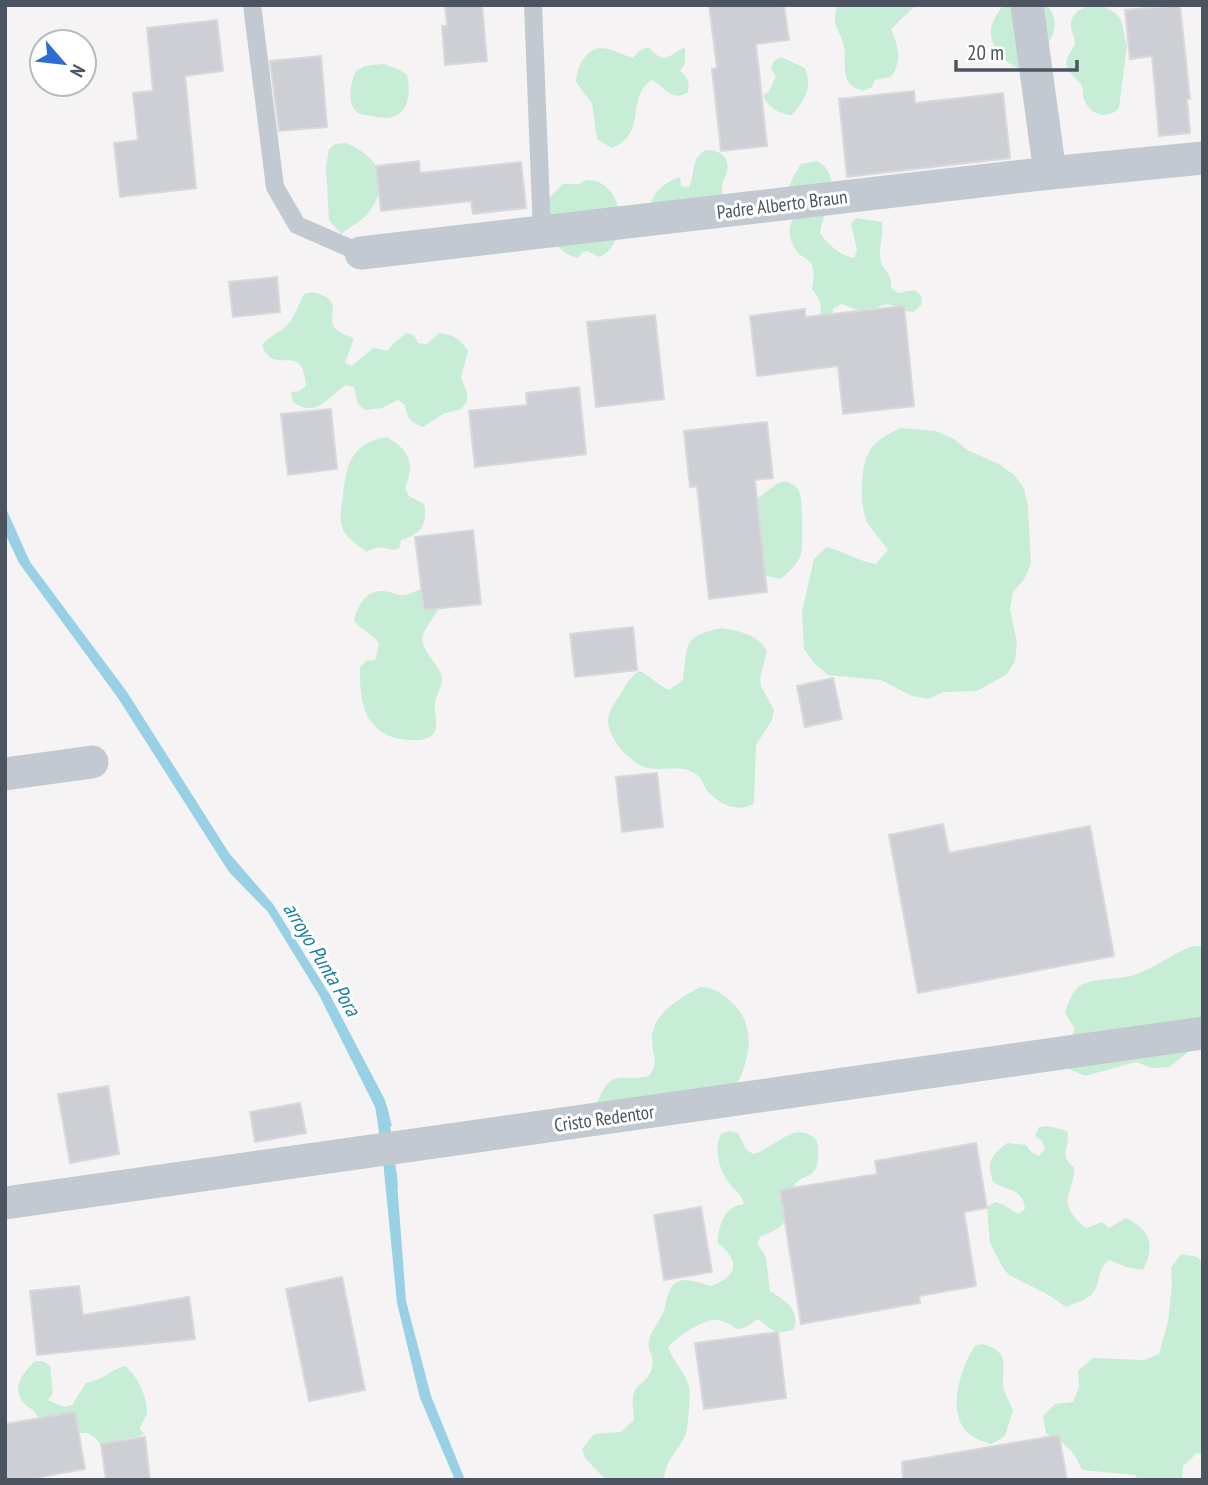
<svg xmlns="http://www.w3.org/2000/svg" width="1208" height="1485" font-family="'PT Sans Narrow',sans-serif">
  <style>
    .green { fill: #c7edd7 }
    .water { fill: #98d1e5 }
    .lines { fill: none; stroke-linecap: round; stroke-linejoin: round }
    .stream { stroke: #98d1e5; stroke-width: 12 }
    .building { fill: #cdcfd4; stroke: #d7d9dd; stroke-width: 2 }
    .service { stroke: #c2c9d0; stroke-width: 18 }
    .minor { stroke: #c2c9d0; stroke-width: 33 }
    .labels { text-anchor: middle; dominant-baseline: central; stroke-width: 6; stroke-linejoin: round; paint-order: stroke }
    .street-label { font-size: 19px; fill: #4c555f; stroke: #fff }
    .water-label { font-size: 21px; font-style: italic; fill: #1a80a3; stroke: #fff }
  </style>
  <rect width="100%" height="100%" fill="#f5f3f3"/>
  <g class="green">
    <path d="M838,5H916L891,29C898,46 903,61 891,77L875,80L872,87L863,91C836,83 849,64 843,43C839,27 830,25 838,5Z"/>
    <path d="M1003,5H1047C1067,30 1043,50 1027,70C1010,69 990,50 991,31C991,22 998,13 1003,5Z"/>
    <path d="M1101,5L1115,13L1121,20L1127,46L1119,108C1108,120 1090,116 1084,99C1082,93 1084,88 1080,83C1074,76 1064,70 1067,59C1068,55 1073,49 1075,44C1075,38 1072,33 1071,27C1070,9 1088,5 1101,5Z"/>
    <path d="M648,47C666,66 667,56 685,47V64L680,71C688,77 690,82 688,92C671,103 666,87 652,80C625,98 648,134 612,148L597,139L592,104L576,82C577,64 589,42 611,50C619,52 625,56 633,58L639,51Z"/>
    <path d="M781,57L805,68C813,88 805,99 792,115C778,114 770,108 763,96L769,91L776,76L771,69L774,61Z"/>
    <path d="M384,64L400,70L407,75C413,102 404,125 372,116C368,115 360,115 357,112C346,103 351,81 356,71L365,66Z"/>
    <path d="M345,143C379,155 392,184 368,213C360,223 350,226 341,234L329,220L326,167L329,149L335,144Z"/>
    <path d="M706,150C718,149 731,157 727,171C726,177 722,181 722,187C722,193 723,199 724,205L650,206C654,191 665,182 680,177L681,186L689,187C696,172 690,159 706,150Z"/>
    <path d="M817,161C846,177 823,210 820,233C826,243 842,257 854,258L857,250L851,224L856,218L882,222C884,234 879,245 880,257C881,270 893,272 891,288L898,293L915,290L922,297L921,305L914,312C904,312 893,302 883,305C878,307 873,311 866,313L842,304L834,308L832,315L817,320C825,306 820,300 812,289C819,250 802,267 792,243C785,226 794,224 794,211C795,204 789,196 789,189C790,181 797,171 801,164Z"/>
    <path d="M587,180C626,180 630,245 599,257L587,251L583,252L578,258C548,250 551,226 547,200L563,184H579Z"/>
    <path d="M312,292C349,300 322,318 338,331C341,334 350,336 354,338L345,363L352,366L373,348L388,351L393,344L406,333L414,335L418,343L427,344L439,333C453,334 461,340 468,351L461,377L467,393V402L461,409L443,414L423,427C412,423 406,418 405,405L398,400L382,408L365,410L358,404L354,387L346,385C328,396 317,419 293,402L291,392L299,391L306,386C303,338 274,379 262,345C270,335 280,333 288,324C296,315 298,304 304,294Z"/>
    <path d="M901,428L936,431L954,439L967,450L999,464L1014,475L1024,488L1028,507L1031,563L1025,578L1013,592L1010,609L1017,643L1015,661L1007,674L977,691L943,692L928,699L912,696L881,680L828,675L815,664L804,649L802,612L814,559L827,547C846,552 857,561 876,564L888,550C882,541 874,533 868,524C859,508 860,465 870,450C877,439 890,433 901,428Z"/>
    <path d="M386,437C410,450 415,462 405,489L409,496L424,504C428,525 421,534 401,540L399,548L393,550C383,547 376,546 367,552C358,545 349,540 343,530C339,519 341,508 343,497C346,466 350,444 386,437Z"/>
    <path d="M786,481C791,484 797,486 799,491C803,498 803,546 801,554C798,563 788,574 780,579L763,575L750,504L778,483Z"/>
    <path d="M426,588L439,607C435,617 426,626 423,635C419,649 437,662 441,674C444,683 438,691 436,699C433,707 436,714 436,721C438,743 416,741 401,739C391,738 379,732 373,724C360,709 360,686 360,667L366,661L375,660L379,644C372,632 362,631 354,621C357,606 366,590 383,591C390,591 397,596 405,595C412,593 419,589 426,588Z"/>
    <path d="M723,628C740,632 758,634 767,651L760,678L761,686L774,710L772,720L756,745L754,803C739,814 719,804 707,791C704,787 703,780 699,777C684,761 658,774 642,766C626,758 608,738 608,719C609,710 615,702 620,695C626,685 630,676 640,671C651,677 658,685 669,690L683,680C688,643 682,636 723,628Z"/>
    <path d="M1194,946H1203V1044L1197,1045L1169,1067L1152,1068L1136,1062L1085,1076L1069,1069L1058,1056L1068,1044L1075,1029L1065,1013C1068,1004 1072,991 1081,985C1092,979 1117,979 1130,976C1154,970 1171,953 1194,946Z"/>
    <path d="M700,987C710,987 716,990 724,996C756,1019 753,1052 737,1084L597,1104C610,1067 620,1082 649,1076C657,1065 655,1061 653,1050C646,1017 674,1002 700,987Z"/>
    <path d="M1048,1126L1067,1131C1071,1145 1058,1157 1074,1167C1074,1196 1054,1202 1086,1228L1102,1222L1109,1228L1126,1218C1150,1229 1156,1246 1143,1270L1126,1267L1109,1260C1095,1271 1102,1284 1091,1295C1085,1301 1074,1303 1066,1307L1047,1294L1009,1275L1003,1268L990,1243L987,1207L995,1202L1004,1205L1018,1214L1025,1209C1023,1189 1008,1191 993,1182C986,1160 991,1157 1007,1143L1026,1145L1031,1152L1039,1156L1045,1149L1042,1141L1035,1136L1039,1127Z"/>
    <path d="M729,1131L738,1133L746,1149L753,1154C775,1149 795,1117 817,1141C823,1188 800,1168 792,1190C790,1194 791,1202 790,1207C788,1224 777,1231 761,1236L757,1243L766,1257L770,1291C785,1300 800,1310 794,1329C774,1337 772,1329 758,1319C730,1339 740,1323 717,1320C706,1318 674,1338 668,1348C673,1361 686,1373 689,1387C691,1393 688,1430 685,1436C677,1453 666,1458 664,1480H606L585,1458L582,1449L594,1434L621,1432L634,1420C634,1412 631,1401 634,1393C638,1382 649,1382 652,1367C655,1357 647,1351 649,1341C651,1330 659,1323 663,1313C666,1306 666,1298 669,1292C676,1272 697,1282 711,1286C739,1275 740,1261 718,1243C718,1226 725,1205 744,1204C742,1196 740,1195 735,1190C721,1176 712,1152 721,1134Z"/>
    <path d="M1181,1254L1197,1257L1203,1263V1454L1197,1453L1183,1466L1182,1480H1139L1135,1475L1082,1470C1074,1451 1065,1442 1046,1433L1043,1416L1055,1404L1073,1402L1079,1387L1078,1371L1093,1358L1144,1360L1159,1354L1168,1321L1172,1285L1171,1268Z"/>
    <path d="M983,1344C1013,1353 1000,1367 1004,1390C1006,1398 1011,1403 1013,1411L1005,1436L991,1444C982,1441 973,1438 966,1431C947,1409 961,1367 975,1346Z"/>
    <path d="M35,1361H43L50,1366L53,1393L48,1400L64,1407L72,1405L86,1383C102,1381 110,1370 125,1366C136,1374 148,1398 147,1413C146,1418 141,1423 140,1429L144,1434C135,1439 129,1437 120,1440C113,1442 109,1444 102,1445C87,1428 85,1433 65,1435C58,1435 49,1431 42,1428C40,1424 38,1416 35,1412C31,1408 25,1406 22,1401C12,1385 24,1372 35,1361Z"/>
  </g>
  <g class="water">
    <polygon points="5,506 30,562 127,692 229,853 273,904 330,995 385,1100 392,1126 379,1126 375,1107 319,995 268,912 229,872 118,698 19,563 5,533"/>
    <polygon points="396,1169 406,1301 431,1396 465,1480 455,1480 420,1398 397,1303 384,1170"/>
  </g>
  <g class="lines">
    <polyline class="stream" points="382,1110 392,1185"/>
  </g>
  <g class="building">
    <polygon points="445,5 482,5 487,61 445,65 442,26 447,26"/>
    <polygon points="709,5 784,5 789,40 756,44 767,146 721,151 712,69 717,68"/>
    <polygon points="1180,5 1190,99 1187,99 1190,133 1159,136 1152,56 1130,59 1125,10"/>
    <polygon points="217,20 223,71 185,76 196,188 120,197 114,143 138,140 133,93 153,91 147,28"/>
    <polygon points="321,56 327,127 279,131 270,61"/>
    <polygon points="914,91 915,103 1003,93 1010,158 847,177 839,99"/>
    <polygon points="419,161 420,173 521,162 526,208 473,214 471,201 381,211 376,166"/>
    <polygon points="277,277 280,312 233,317 229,282"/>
    <polygon points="904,306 914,406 843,414 838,366 757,376 750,316 805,309 805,317"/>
    <polygon points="655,315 664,399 596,407 587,322"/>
    <polygon points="579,387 586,454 475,467 469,411 527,405 526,393"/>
    <polygon points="331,409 337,469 288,475 281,414"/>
    <polygon points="767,422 773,478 755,480 767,592 709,599 697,486 690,487 684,431"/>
    <polygon points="473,530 481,604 424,610 415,537"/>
    <polygon points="633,627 637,670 575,677 570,634"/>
    <polygon points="833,678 842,719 805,727 797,686"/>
    <polygon points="657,773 663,827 622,832 616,777"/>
    <polygon points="943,824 949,853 1090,826 1114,956 918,993 889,835"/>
    <polygon points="108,1086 119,1154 70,1163 58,1094"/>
    <polygon points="300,1103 306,1133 255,1142 250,1112"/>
    <polygon points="976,1143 987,1208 964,1212 976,1286 919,1296 920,1303 801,1324 780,1190 877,1174 875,1161"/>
    <polygon points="701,1207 712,1272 664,1280 654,1215"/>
    <polygon points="342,1277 365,1390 309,1401 286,1289"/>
    <polygon points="79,1286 83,1315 189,1297 195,1339 37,1355 30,1291"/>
    <polygon points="778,1332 786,1398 704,1409 695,1343"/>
    <polygon points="75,1412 85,1469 24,1480 5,1480 5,1424"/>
    <polygon points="1059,1435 1067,1480 903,1480 902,1462"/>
    <polygon points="145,1437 150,1480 106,1480 101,1444"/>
  </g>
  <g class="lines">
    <g class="service">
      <polyline points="252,5 275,187 297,225 361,253"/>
      <polyline points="533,5 542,232"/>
    </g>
    <g class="minor">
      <polyline points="1027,5 1050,173"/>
      <polyline points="361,253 1050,173 1203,158"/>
      <polyline points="5,774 92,762"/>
      <polyline points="5,1203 1203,1033"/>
    </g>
  </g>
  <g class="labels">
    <g class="street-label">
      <text transform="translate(782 204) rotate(-7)">Padre Alberto Braun</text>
      <text transform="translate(604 1118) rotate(-8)">Cristo Redentor</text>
    </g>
    <g class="water-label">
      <text transform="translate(322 959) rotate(59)">arroyo Punta Pora</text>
    </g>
  </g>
  <rect width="1208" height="1485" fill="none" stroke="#4c555f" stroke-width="14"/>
  <g transform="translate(63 63) rotate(118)"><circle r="33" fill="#ffffff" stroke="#b7bbbf" stroke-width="2"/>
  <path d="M0-5L12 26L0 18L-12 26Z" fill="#2c6ed5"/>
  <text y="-10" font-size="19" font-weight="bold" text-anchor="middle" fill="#4c555f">N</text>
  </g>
  <path d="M956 60v10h121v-10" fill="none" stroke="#4c555f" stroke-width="3.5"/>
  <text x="967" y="60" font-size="21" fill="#4c555f" stroke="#ffffff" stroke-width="5" paint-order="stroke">20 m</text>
</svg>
